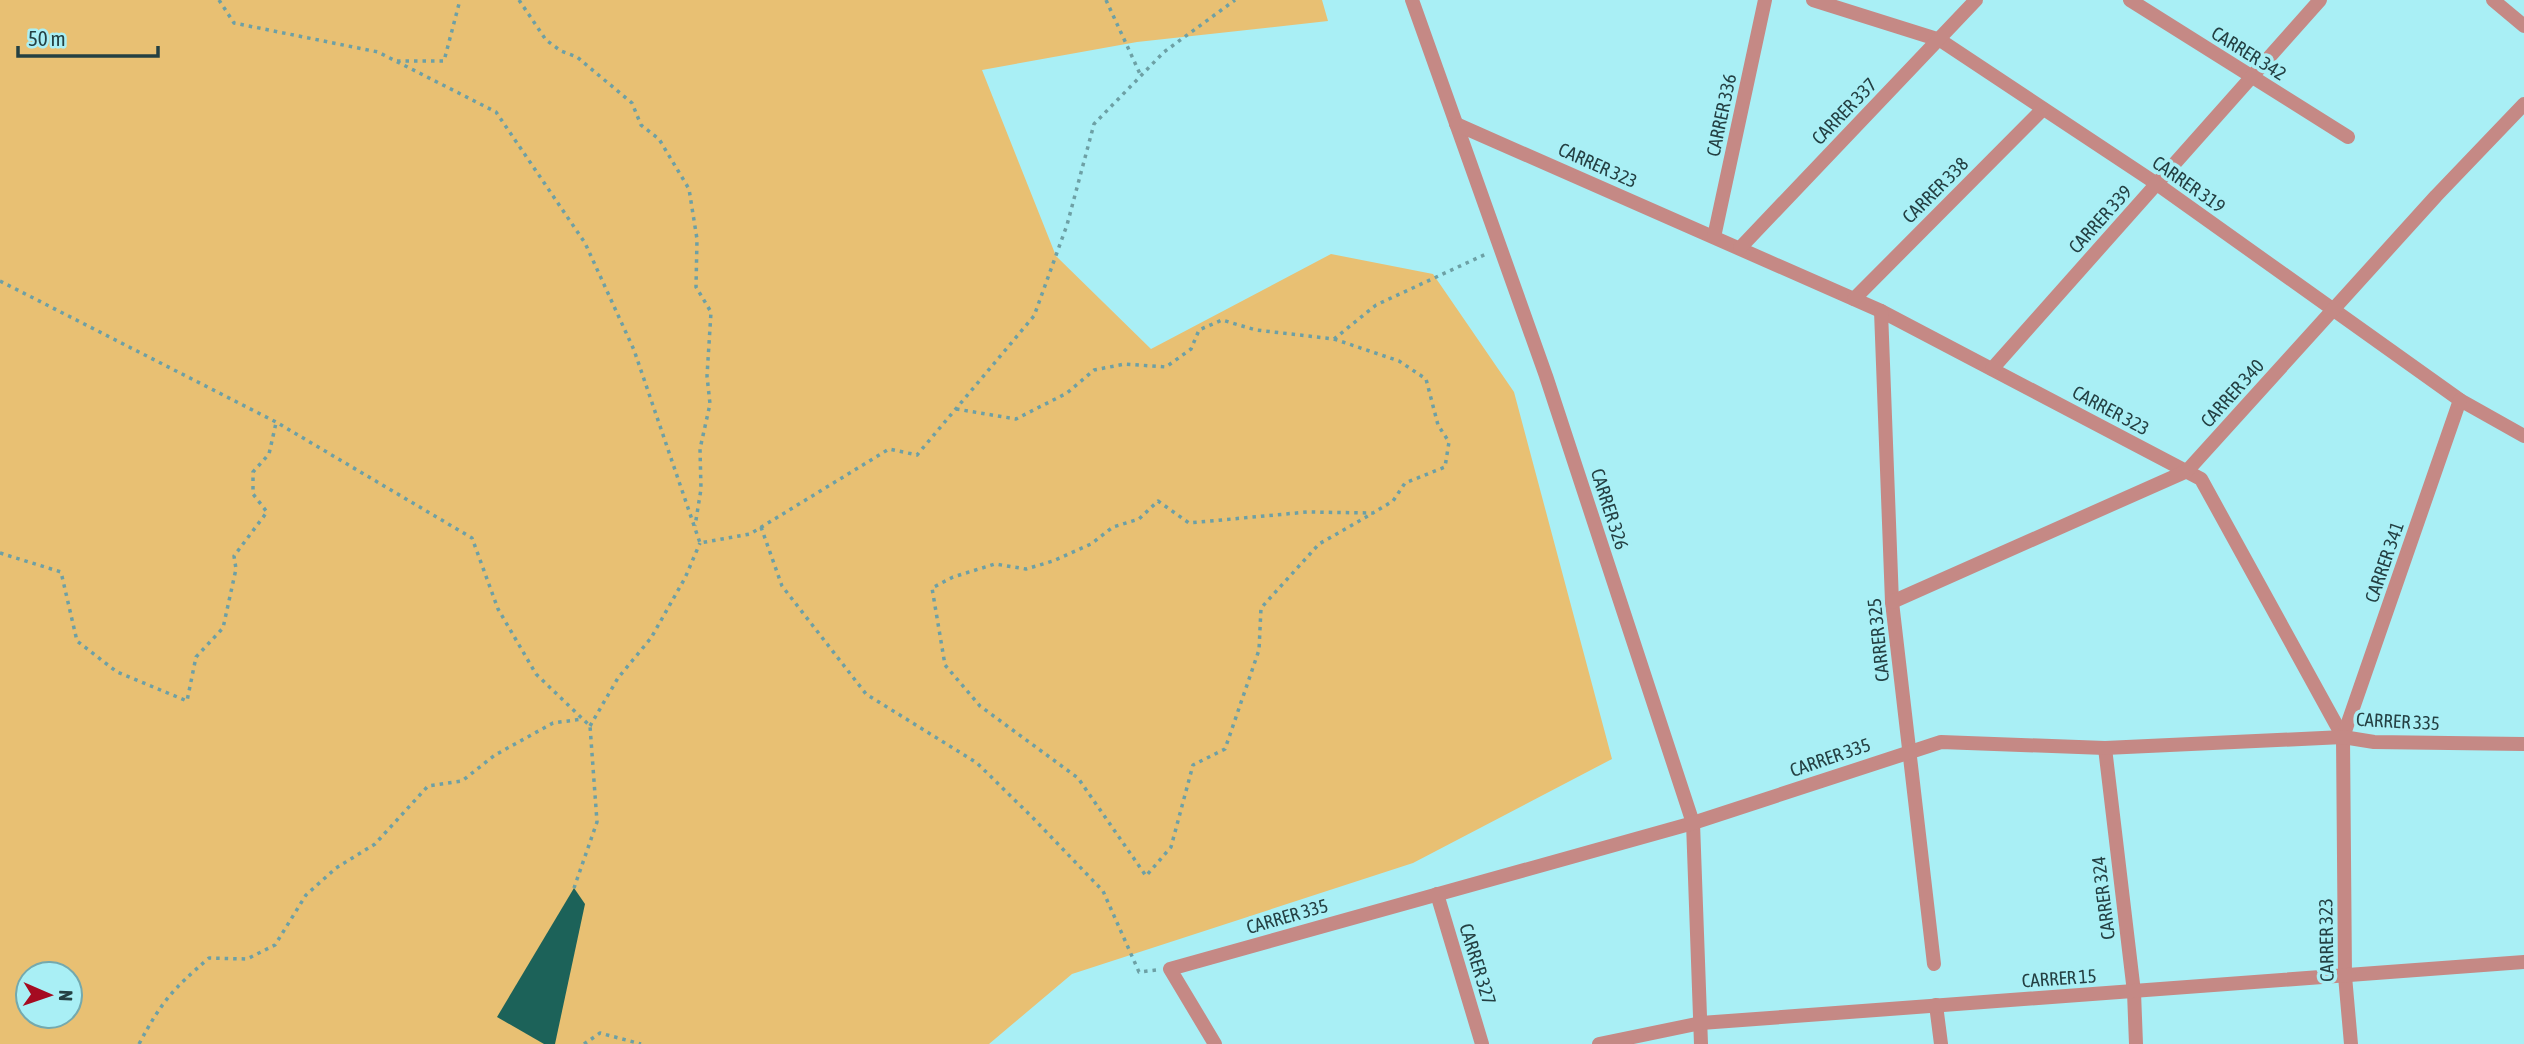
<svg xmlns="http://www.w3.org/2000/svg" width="2524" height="1044" font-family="'Asap Condensed',sans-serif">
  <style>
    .green { fill: #e8c073; fill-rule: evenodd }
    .building { fill: #1c6259 }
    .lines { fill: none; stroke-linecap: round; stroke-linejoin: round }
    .path { stroke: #6da0a5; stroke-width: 3.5; stroke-dasharray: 3.5 5; stroke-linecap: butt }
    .minor { stroke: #c58985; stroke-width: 14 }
    .labels { text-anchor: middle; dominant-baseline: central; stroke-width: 7; stroke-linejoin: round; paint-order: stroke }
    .street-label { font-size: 19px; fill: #244043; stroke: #a9eff5 }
  </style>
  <rect width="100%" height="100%" fill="#a9eff5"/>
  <path class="green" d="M0,0H1322L1328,21L1137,42L982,70L1056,256L1151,349L1331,254L1433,274L1514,392L1612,759L1413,863L1072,974L989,1044H0ZM28,974H70V1016H28Z"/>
  <polygon class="building" points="574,888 585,904 555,1044 544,1044 497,1017"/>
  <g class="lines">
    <g class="path">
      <polyline points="219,0 234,23 378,52 496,112 585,243 634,350 700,543 750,534 889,449 917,455 1034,316 1067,225 1094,124 1164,52 1235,0"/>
      <polyline points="519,0 546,40 561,51 577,57 632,103 641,125 659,139 689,189 697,239 696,287 711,312 707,376 710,404 700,449 701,489 695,526"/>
      <polyline points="1106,0 1141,76"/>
      <polyline points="397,61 444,61 460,0"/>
      <polyline points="0,281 276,422 472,538 498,609 536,674 590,726 597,822 574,888"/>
      <polyline points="1334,339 1399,361 1426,379 1438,425 1449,442 1445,467 1405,483 1393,501 1373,513 1307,512 1189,523 1158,501 1139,519 1113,527 1091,544 1053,561 1026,569 995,564 953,577 932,588 945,665 980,706 1078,778 1146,876 1171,847 1193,765 1225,749 1259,650 1261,608 1319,544 1373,513"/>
      <polyline points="956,409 1016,419 1067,393 1094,370 1125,364 1166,367 1191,349 1199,330 1222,320 1256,330 1334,339 1376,305 1486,254"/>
      <polyline points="761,527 782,586 866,694 977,763 1033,818 1103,891 1139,972 1157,970"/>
      <polyline points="0,553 61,572 77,641 117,672 187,701 196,657 223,628 236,569 234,556 267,512 253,494 253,472 269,454 276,423"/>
      <polyline points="590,726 618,678 651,638 685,578 700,543"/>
      <path d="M139,1044C162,1001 172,990 209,958L247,959L275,945L306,895L336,868L375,844L428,786L462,781L495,755L553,723L583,719"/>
      <polyline points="584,1044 600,1033 641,1044"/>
    </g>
    <g class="minor">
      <polyline points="1412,0 1546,376 1693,823 1701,1044"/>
      <polyline points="1813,0 1940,40 2157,184 2460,400 2524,436"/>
      <polyline points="2130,0 2348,137"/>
      <polyline points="2493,0 2524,26"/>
      <polyline points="1456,124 1881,311 2201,479 2343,737 2345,976 2351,1044"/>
      <polyline points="1714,237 1765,0"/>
      <polyline points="1740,248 1976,0"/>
      <polyline points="1854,299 2043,109"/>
      <polyline points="1881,311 1892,602 1934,964"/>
      <polyline points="1992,369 2320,0"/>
      <polyline points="1892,602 2187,471 2436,196 2524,104"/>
      <polyline points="2343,737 2460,400"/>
      <polyline points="2105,748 2134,992 2136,1044"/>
      <polyline points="1437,894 1482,1044"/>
      <polyline points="1936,1005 1941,1044"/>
      <polyline points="1215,1044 1170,969 1693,823 1941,742 2105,748 2343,737 2374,742 2524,744"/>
      <polyline points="1599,1044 1701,1023 2524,962"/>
    </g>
  </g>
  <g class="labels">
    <g class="street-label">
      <text transform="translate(2249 53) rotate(32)">CARRER 342</text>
      <text transform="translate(1844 111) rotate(-46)">CARRER 337</text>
      <text transform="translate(1721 115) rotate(-78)">CARRER 336</text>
      <text transform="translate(1598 165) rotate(24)">CARRER 323</text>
      <text transform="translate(2189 184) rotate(35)">CARRER 319</text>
      <text transform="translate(1935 190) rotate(-45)">CARRER 338</text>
      <text transform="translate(2100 219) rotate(-48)">CARRER 339</text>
      <text transform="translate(2232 393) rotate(-48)">CARRER 340</text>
      <text transform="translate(2111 410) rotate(28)">CARRER 323</text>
      <text transform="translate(1610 509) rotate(72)">CARRER 326</text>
      <text transform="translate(2384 562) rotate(-71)">CARRER 341</text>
      <text transform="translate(1878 640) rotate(-96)">CARRER 325</text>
      <text transform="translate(2398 721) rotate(3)">CARRER 335</text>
      <text transform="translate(1830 757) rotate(-19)">CARRER 335</text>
      <text transform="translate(2103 898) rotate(-97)">CARRER 324</text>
      <text transform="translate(1287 916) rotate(-16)">CARRER 335</text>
      <text transform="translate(2326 940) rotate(-91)">CARRER 323</text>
      <text transform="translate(1478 964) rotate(73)">CARRER 327</text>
      <text transform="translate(2059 978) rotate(-4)">CARRER 15</text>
    </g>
  </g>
  <g transform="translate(49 995) rotate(92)"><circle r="33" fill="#a9eff5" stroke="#74a9ae" stroke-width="2"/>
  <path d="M0-5L12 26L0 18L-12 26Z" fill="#a50b21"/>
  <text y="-10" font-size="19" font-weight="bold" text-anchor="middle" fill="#244043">N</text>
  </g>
  <path d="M18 46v10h140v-10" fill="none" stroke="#244043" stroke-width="3.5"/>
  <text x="28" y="46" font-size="21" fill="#244043" stroke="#a9eff5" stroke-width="5" paint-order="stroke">50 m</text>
</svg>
